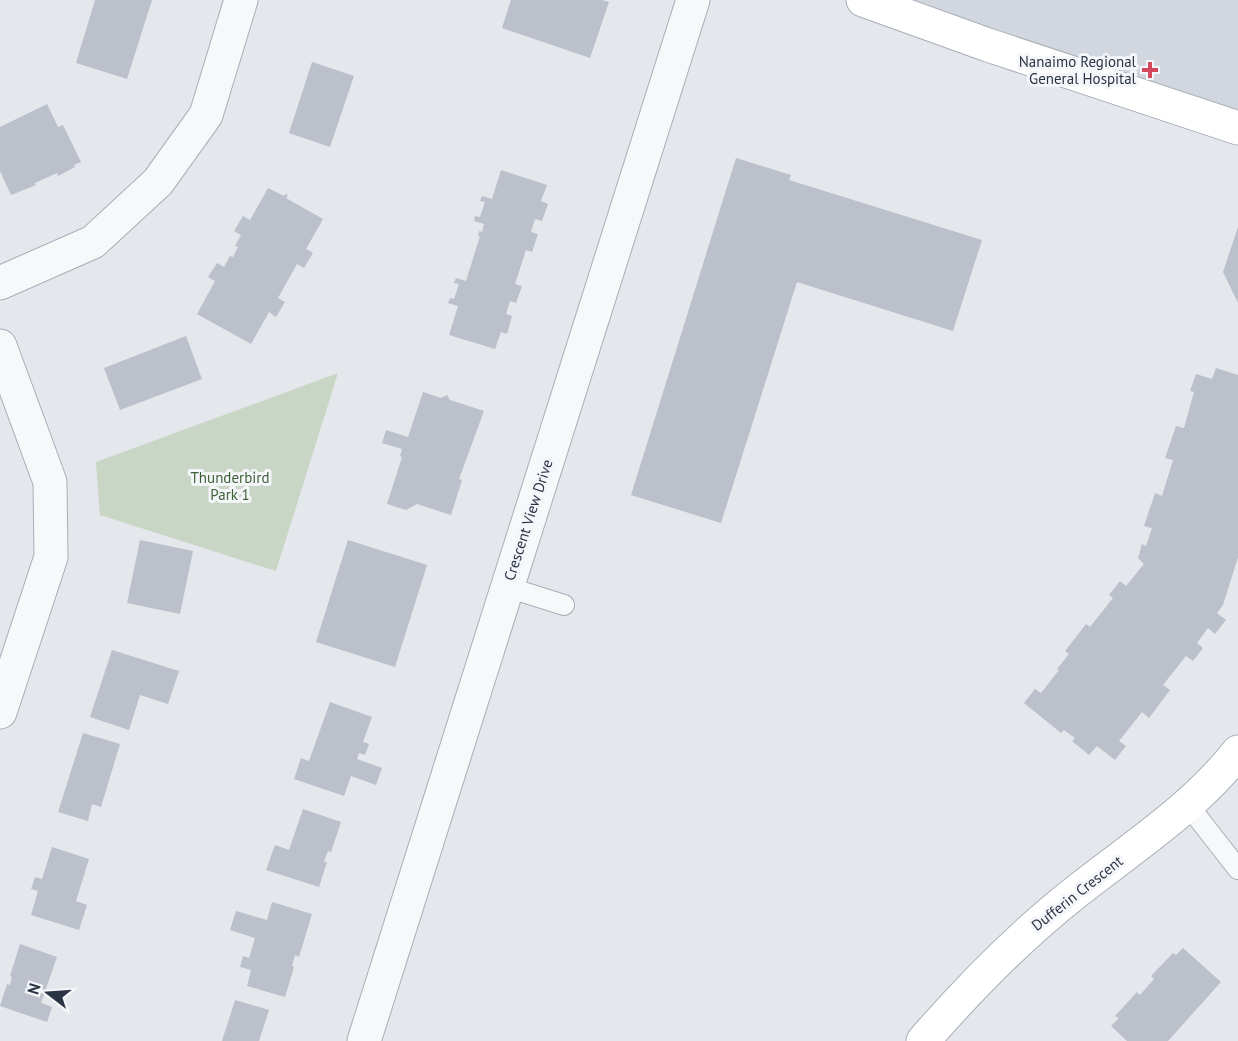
<svg xmlns="http://www.w3.org/2000/svg" width="1238" height="1041" font-family="'PT Sans',sans-serif">
  <style>
    .built { fill: #d2d6de }
    .green { fill: #c9d6c5 }
    .building { fill: #bbc0ca }
    .lines { fill: none; stroke-linecap: round; stroke-linejoin: round }
    .lane-casing { stroke: #a9aeb7; stroke-width: 22 }
    .street-casing { stroke: #a9aeb7; stroke-width: 35 }
    .secondary-casing { stroke: #a9aeb7; stroke-width: 35 }
    .lane { stroke: #f7f8fa; stroke-width: 20 }
    .street { stroke: #f7f8fa; stroke-width: 33 }
    .secondary { stroke: #fff; stroke-width: 33 }
    .poi-dot { fill: #d1495b; stroke: #f4f6f9; stroke-width: 2 }
    .labels { text-anchor: middle; dominant-baseline: central; stroke-width: 6; stroke-linejoin: round; paint-order: stroke }
    .poi-label { font-size: 15px; fill: #2b3445; stroke: #f4f6f9; text-anchor: end }
    .park-label { font-size: 15px; fill: #3f6138; stroke: #f4f6f9 }
    .street-label { font-size: 15px; fill: #2b3445; stroke: #f4f6f9 }
  </style>
  <rect width="100%" height="100%" fill="#e4e7ec"/>
  <polygon class="built" points="863,0 1238,0 1238,128"/>
  <polygon class="green" points="338,373 276,571 100,515 96,462"/>
  <g class="building">
    <polygon points="95,0 152,0 127,79 76,63"/>
    <polygon points="511,0 602,0 609,2 590,58 502,28"/>
    <polygon points="312,62 354,76 330,147 289,133"/>
    <polygon points="47,104 58,127 63,125 81,162 74,165 75,167 58,176 57,173 35,183 36,185 11,195 0,171 0,127"/>
    <polygon points="736,158 791,175 789,180 982,240 953,331 797,282 721,523 631,495"/>
    <polygon points="501,170 547,185 541,201 548,204 542,221 535,219 531,232 538,234 532,252 526,250 515,284 522,286 516,303 510,301 506,314 512,316 507,334 501,332 495,349 449,335 458,306 448,303 450,298 454,299 459,284 454,283 456,278 466,281 480,236 478,236 479,231 482,232 484,224 474,221 475,216 480,217 485,202 480,201 482,196 492,199"/>
    <polygon points="268,188 284,196 285,194 288,195 286,198 323,219 306,249 313,253 304,268 297,264 278,298 285,302 276,317 269,312 251,344 197,314 215,281 208,277 217,263 224,267 230,256 233,257 238,247 235,246 241,235 234,231 243,216 250,220"/>
    <polygon points="1238,227 1238,303 1223,272"/>
    <polygon points="186,336 202,379 120,410 104,368"/>
    <polygon points="1216,368 1238,375 1238,557 1223,605 1217,613 1226,620 1215,634 1208,628 1197,643 1203,648 1193,661 1186,656 1163,685 1170,690 1149,718 1142,712 1119,741 1126,746 1115,760 1097,746 1089,755 1072,741 1075,738 1064,730 1061,733 1024,703 1035,689 1041,693 1059,670 1057,669 1069,654 1065,651 1086,624 1090,627 1113,598 1109,595 1120,581 1126,586 1144,564 1138,558 1142,544 1146,546 1152,528 1144,526 1155,493 1162,496 1173,460 1165,458 1176,426 1184,428 1194,392 1190,391 1196,374 1212,379"/>
    <polygon points="423,392 441,398 447,395 450,400 484,411 459,479 462,480 451,515 417,504 406,510 387,504 402,457 400,456 402,449 382,443 386,430 408,437"/>
    <polygon points="140,540 193,551 180,614 127,603"/>
    <polygon points="348,540 427,565 395,667 316,642"/>
    <polygon points="112,650 179,671 168,704 140,695 129,730 90,717"/>
    <polygon points="330,702 372,717 363,742 369,744 365,755 359,753 357,759 382,768 376,785 351,776 344,796 294,779 301,758 309,761"/>
    <polygon points="83,733 120,744 101,807 92,804 88,821 58,812"/>
    <polygon points="303,809 341,822 331,852 328,851 324,862 327,862 319,887 266,870 275,845 289,850"/>
    <polygon points="52,847 89,859 76,901 87,905 79,930 31,915 38,891 31,889 35,877 42,879"/>
    <polygon points="272,902 312,914 299,957 295,955 292,966 294,967 285,997 247,986 251,970 240,967 243,956 249,958 255,938 230,930 236,911 267,920"/>
    <polygon points="20,944 57,957 41,1003 52,1007 47,1022 0,1006 7,984 10,985 12,977 10,976"/>
    <polygon points="1183,948 1221,982 1168,1041 1127,1041 1111,1026 1119,1018 1115,1016 1137,992 1140,995 1154,979 1151,976 1173,953 1176,955"/>
    <polygon points="235,1000 269,1010 259,1041 222,1041"/>
  </g>
  <g class="lines">
    <defs>
      <g id="lane">
        <polyline points="507,587 564,605"/>
        <polyline points="1188,805 1238,869"/>
      </g>
      <g id="street">
        <polyline points="0,283 93,242 158,182 206,115 241,0"/>
        <polyline points="0,346 50,482 51,557 0,712"/>
        <polyline points="364,1041 693,0"/>
      </g>
      <g id="secondary">
        <polyline points="863,0 988,45 1238,128"/>
        <path d="M923,1041C970,987 1020,936 1076,892C1133,847 1193,809 1238,752"/>
      </g>
    </defs>
    <use href="#lane" class="lane-casing"/>
    <use href="#street" class="street-casing"/>
    <use href="#secondary" class="secondary-casing"/>
    <use href="#lane" class="lane"/>
    <use href="#street" class="street"/>
    <use href="#secondary" class="secondary"/>
  </g>
  <path class="poi-dot" d="M1147 61h6v6h6v6h-6v6h-6v-6h-6v-6h6z"/>
  <g class="labels">
    <g class="poi-label">
      <text x="1136" y="61">Nanaimo Regional<tspan x="1136" dy="17">General Hospital</tspan></text>
    </g>
    <g class="park-label">
      <text x="230" y="477">Thunderbird<tspan x="230" dy="17">Park 1</tspan></text>
    </g>
    <g class="street-label">
      <text transform="translate(528 520) rotate(-72)">Crescent View Drive</text>
      <text transform="translate(1077 893) rotate(-38)">Dufferin Crescent</text>
    </g>
  </g>
  <g transform="translate(48 993) rotate(287)" stroke="#f4f6f9" stroke-width="4.5" paint-order="stroke">
  <path d="M0-4.5L10 22L0 15L-10 22Z" fill="#2b3445"/>
  <text y="-9" font-size="16" font-weight="bold" text-anchor="middle" fill="#2b3445">N</text>
  </g>
</svg>
